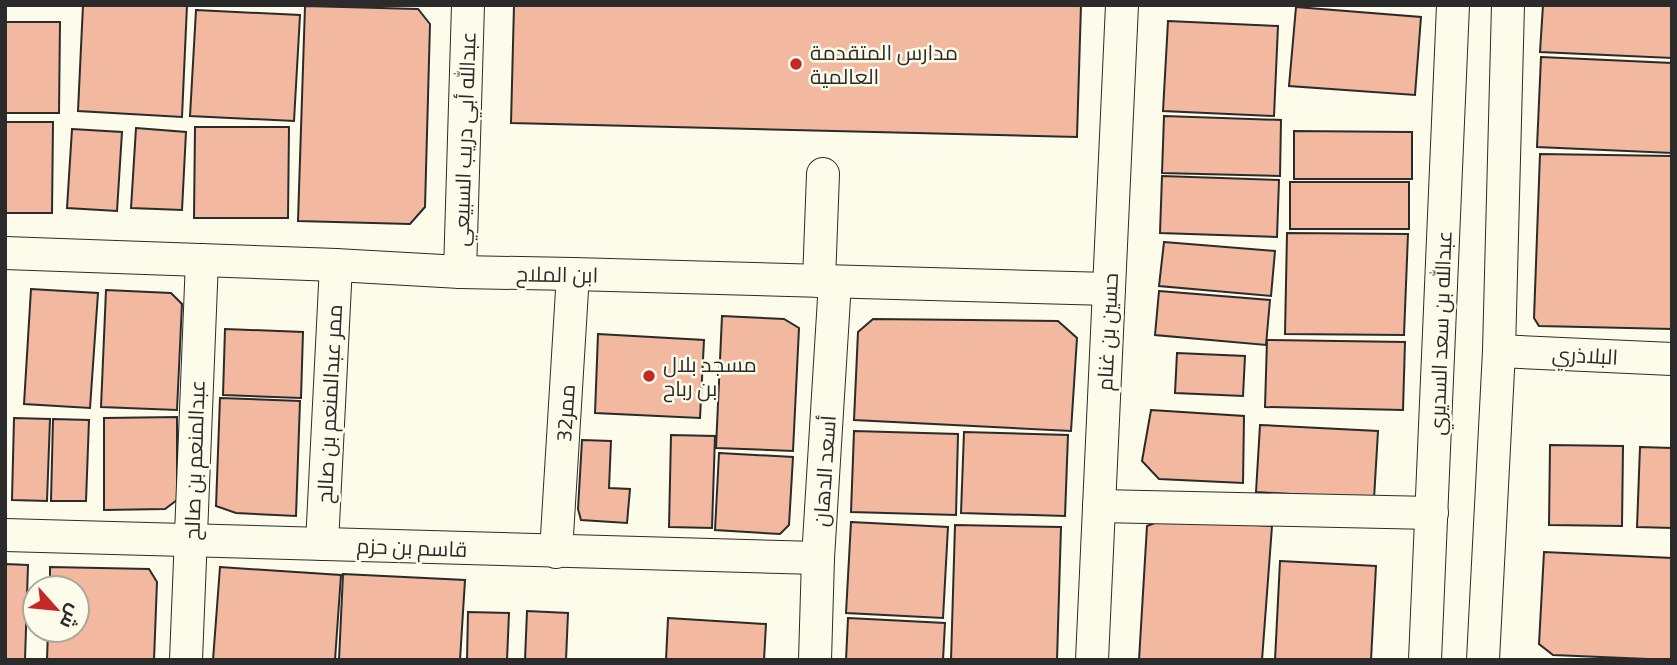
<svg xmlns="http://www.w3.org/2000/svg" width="1677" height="665" font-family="'Titillium Web',Cairo,sans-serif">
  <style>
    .building { fill: #f2b8a0; stroke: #2b2b2b; stroke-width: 2 }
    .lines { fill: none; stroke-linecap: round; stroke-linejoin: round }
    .minor-casing { stroke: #2b2b2b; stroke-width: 34 }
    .minor { stroke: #fdfbea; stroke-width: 32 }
    .poi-dot { fill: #c62828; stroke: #fdfbea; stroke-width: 2.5 }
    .labels { text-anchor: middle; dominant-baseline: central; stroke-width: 5; stroke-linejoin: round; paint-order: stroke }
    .poi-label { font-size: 21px; fill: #2b2b2b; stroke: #fdfbea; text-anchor: start }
    .street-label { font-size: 21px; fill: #2b2b2b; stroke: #fdfbea }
  </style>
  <rect width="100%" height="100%" fill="#fdfbea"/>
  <g class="building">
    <polygon points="83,5 187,5 182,117 78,111"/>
    <polygon points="514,5 1081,5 1077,137 511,123"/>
    <polygon points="1543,5 1672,5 1672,58 1540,52"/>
    <polygon points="305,6 418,9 430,24 425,207 410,224 298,221"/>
    <polygon points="1296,7 1421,17 1415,95 1289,86"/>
    <polygon points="196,10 300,15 294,121 190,116"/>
    <polygon points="1168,21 1278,26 1274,116 1163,111"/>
    <polygon points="5,22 60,22 59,113 5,113"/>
    <polygon points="1541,57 1672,63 1672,153 1537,147"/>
    <polygon points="1164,116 1281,120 1280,176 1162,173"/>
    <polygon points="5,122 53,122 52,213 5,213"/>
    <polygon points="195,127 289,127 288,218 194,218"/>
    <polygon points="136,128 186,132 182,210 131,208"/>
    <polygon points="72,129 122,132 117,211 67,208"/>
    <polygon points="1294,131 1412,132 1412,179 1294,179"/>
    <polygon points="1540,154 1672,156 1672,329 1539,326 1534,318"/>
    <polygon points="1162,176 1279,180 1277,237 1160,233"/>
    <rect x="1290" y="182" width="119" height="47"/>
    <polygon points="1287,233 1408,234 1404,335 1285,334"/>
    <polygon points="1164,242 1275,251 1271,296 1159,286"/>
    <polygon points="31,289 98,293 90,408 24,404"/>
    <polygon points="106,290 171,293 182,304 177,410 101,407"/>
    <polygon points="1159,291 1270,300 1266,345 1155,335"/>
    <polygon points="722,316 784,319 799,328 793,451 716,448"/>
    <polygon points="873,319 1058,321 1077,338 1071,431 854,420 858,332"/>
    <polygon points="225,329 303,332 301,398 223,395"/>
    <polygon points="598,334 704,340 700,418 595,413"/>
    <polygon points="1267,340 1405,342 1403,410 1265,407"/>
    <polygon points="1177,353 1245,356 1243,396 1175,393"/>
    <polygon points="220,398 300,401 296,516 236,513 216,506"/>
    <polygon points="1151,410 1244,416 1243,483 1159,479 1142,461"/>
    <polygon points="177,417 177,500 165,509 104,510 104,418"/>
    <polygon points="14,418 50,419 47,501 12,500"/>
    <polygon points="53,419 89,420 86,501 51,501"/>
    <polygon points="1260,425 1378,431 1374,499 1256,492"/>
    <polygon points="854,431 958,434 956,515 851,512"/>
    <polygon points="964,432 1068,435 1065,516 961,513"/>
    <polygon points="671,435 715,436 712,528 669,527"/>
    <polygon points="582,440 611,441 609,488 630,489 627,523 581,520 578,509"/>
    <polygon points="1550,445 1623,446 1622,526 1549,525"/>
    <polygon points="1640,447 1672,448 1672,528 1637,527"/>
    <polygon points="719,453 793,457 789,525 780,534 715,530"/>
    <polygon points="1165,519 1272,526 1262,660 1139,660 1147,526"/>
    <polygon points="851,522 948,527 943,618 846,613"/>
    <polygon points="955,525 1061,527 1057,660 951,660"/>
    <polygon points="1544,552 1672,558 1672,660 1553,655 1539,644"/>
    <polygon points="1280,561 1376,566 1371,660 1275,660"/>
    <polygon points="5,564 28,565 25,660 5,660"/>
    <polygon points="50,567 149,569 157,582 154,660 47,660 48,630 77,630 77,588 50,588"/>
    <polygon points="220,567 341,575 335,660 213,660"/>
    <polygon points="343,574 465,580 460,660 339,660"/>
    <polygon points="527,611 568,613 566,660 525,660"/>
    <polygon points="468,612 509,613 507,660 467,660"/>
    <polygon points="668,618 766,624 764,660 666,660"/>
    <polygon points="848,618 945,623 943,660 846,660"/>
  </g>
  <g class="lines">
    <defs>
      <g id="minor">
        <polyline points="5,253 336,265 460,272 573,274 1109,289"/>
        <polyline points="460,272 468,5"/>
        <polyline points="819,281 823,174"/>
        <polyline points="1499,351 1672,359"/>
        <polyline points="1099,506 1432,513"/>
        <polyline points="5,535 818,558"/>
        <polyline points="322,544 336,265"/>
        <polyline points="556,552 573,274"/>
        <polyline points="186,660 202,260"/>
        <polyline points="815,660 818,558 835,282"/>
        <polyline points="1092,660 1122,5"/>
        <polyline points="1425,660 1453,5"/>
        <polyline points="1483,660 1499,351 1508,5"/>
      </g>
    </defs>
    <use href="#minor" class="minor-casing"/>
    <use href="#minor" class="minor"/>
  </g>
  <g class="poi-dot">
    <circle cx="796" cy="64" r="7"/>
    <circle cx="649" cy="376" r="7"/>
  </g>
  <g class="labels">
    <g class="poi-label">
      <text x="810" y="52">مدارس المتقدمة<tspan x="810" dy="24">العالمية</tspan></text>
      <text x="663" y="364">مسجد بلال<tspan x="663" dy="24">بن رباح</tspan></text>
    </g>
    <g class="street-label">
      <text transform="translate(464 139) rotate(-88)">عبدالله أبي دريب السبيعي</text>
      <text transform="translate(557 274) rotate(1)">ابن الملاح</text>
      <text transform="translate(1107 332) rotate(-87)">حسين بن غنام</text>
      <text transform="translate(1440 333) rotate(-88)">عبدالله بن سعد السديري</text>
      <text transform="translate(1585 355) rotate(3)">البلاذري</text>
      <text transform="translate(329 404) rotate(-87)">ممر عبدالمنعم بن صالح</text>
      <text transform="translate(565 413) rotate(-86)">ممر32</text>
      <text transform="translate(194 460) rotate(-88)">عبدالمنعم بن صالح</text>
      <text transform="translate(824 471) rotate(-86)">أسعد الدهان</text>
      <text transform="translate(412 547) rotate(2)">قاسم بن حزم</text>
    </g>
  </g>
  <rect width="1677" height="665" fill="none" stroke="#2b2b2b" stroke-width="14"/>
  <g transform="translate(56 609) rotate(117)"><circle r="33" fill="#fdfbea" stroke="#a9a89e" stroke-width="2"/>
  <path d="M0-5L12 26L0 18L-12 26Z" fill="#c62828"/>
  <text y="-10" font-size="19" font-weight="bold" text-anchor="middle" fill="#2b2b2b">ش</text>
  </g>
</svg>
